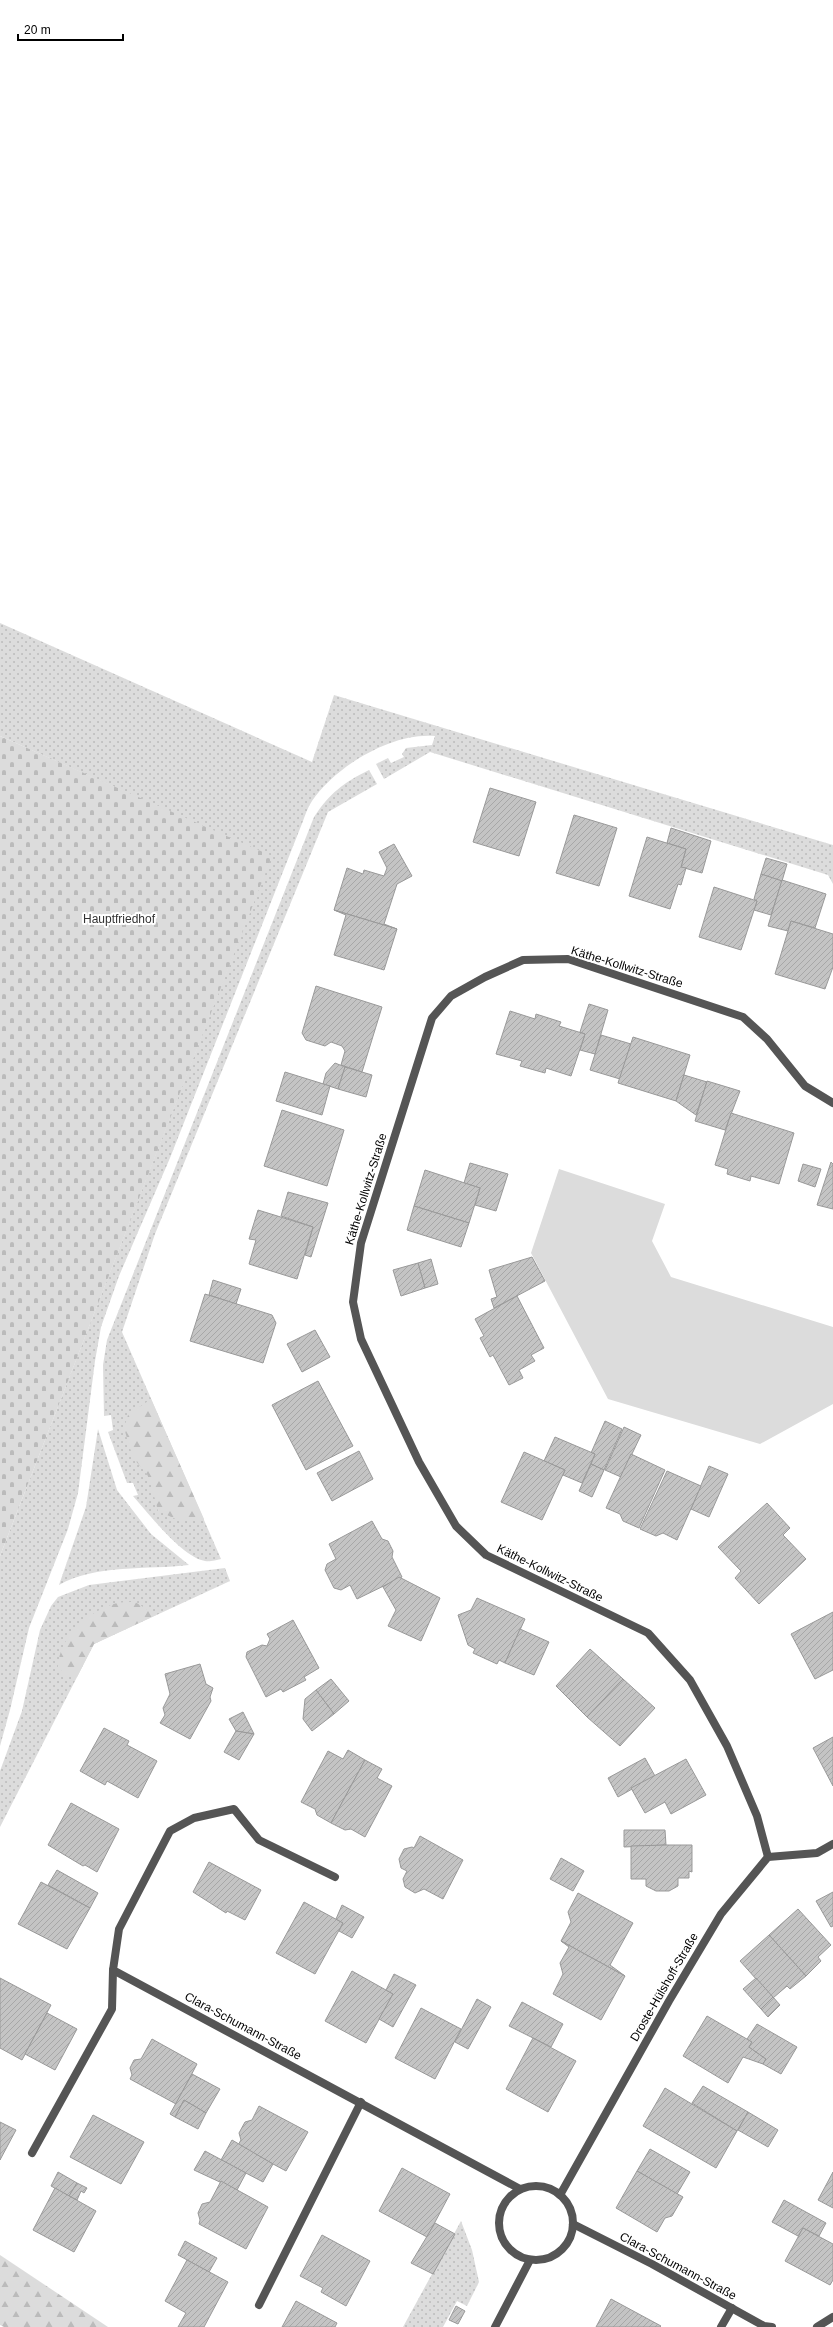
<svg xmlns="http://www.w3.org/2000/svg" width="833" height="2327" font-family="Helvetica,sans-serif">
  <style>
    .grass { fill: url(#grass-dots) }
    .forest { fill: url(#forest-firs) }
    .cemetery { fill: url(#cemetery-stones) }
    .green { fill: #dcdcdc }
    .building { fill: url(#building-hatch); stroke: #999 }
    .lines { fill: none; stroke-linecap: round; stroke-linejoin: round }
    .minor { stroke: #555; stroke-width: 8 }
    .labels { text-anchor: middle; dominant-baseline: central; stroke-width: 4; stroke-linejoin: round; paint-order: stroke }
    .park-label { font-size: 12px; fill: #333; stroke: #fff }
    .street-label { font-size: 12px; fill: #000; stroke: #fff }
  </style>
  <defs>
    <pattern id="grass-dots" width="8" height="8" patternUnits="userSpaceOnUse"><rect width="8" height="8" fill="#dcdcdc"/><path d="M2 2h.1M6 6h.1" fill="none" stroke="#bbb" stroke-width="1.8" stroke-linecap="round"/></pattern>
    <pattern id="forest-firs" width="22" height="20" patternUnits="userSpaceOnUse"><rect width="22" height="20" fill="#dcdcdc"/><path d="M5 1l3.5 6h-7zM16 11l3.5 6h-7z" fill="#bbb"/></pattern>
    <pattern id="cemetery-stones" width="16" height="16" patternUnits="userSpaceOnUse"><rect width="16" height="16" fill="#dcdcdc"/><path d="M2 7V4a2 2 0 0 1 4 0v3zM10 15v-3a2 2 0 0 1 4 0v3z" fill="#bbb"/></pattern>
    <pattern id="building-hatch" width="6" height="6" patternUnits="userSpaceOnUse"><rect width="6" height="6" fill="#c4c4c4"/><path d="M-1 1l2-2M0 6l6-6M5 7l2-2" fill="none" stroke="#a7a7a7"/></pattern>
  </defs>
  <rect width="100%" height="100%" fill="#fff"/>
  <g class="grass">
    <path d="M0,623L312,762L334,695L833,845V884L828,875L430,752L384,779L376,764L388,758L391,763L404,757L402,754L406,748L432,745L435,736C392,732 336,766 312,801C308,807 305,815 303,821L170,1158L119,1276L101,1327L95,1361L78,1493L68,1529L29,1628L10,1710L0,1746V1556L271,857L0,736Z"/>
    <path d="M369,770L377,784L328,812L155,1234L122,1332L221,1559C216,1560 210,1562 205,1561C182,1557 149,1514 133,1496L138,1495L133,1483H127L108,1432L113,1430L111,1415L104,1416L103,1365L107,1340L314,817C330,793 343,783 369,770Z"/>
    <path d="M98,1429L117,1490L151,1534L189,1565C147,1570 96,1564 59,1585L86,1507Z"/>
    <polygon points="225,1568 230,1581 94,1644 0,1827 0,1771 22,1711 40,1630 51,1606 58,1597 89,1585"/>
    <polygon points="461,2221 472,2250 479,2282 467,2306 457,2301 443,2327 403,2327"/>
  </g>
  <g class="forest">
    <polygon points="151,1399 204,1519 204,1520 178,1520 158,1511 151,1484 147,1474 133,1458 124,1428 128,1415"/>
    <path d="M135,1602L156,1615L94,1644L77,1677L66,1676L58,1667C59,1637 88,1611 117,1603C122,1602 130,1602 135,1602Z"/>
    <polygon points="0,2255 108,2327 4,2327 0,2325"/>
  </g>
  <polygon class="cemetery" points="0,736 272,856 0,1556"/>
  <polygon class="green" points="559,1169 665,1204 652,1241 671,1277 833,1327 833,1404 760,1444 608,1399 531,1253"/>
  <g class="building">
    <polygon points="490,788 536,802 519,856 473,842"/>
    <polygon points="574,815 617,828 599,886 556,873"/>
    <polygon points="671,828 711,841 702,873 681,867 686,849 667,843"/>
    <polygon points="647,837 686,849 681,867 686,868 681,885 678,884 670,909 629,896"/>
    <polygon points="394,844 412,876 397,884 384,924 397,929 334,910 347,868 363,874 364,870 384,876 387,868 379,852"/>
    <polygon points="766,858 787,864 782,881 761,874"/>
    <polygon points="761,874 782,881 771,915 754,910 757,901 754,899"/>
    <polygon points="782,880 826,894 815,928 791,921 788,931 768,926"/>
    <polygon points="714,887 757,901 741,950 699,937"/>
    <polygon points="334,910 397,929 384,970 334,955 346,915"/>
    <polygon points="791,921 833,934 833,967 825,989 775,974"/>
    <polygon points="316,986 382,1007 362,1072 341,1065 345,1051 342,1046 331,1042 325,1046 306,1040 302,1033"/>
    <polygon points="589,1004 608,1010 595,1054 580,1050 585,1034 580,1032"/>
    <polygon points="510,1011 535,1019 536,1014 561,1022 559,1026 585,1034 571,1076 546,1068 545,1073 520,1066 522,1061 496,1054"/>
    <polygon points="601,1035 631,1044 620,1079 590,1070"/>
    <polygon points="633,1037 690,1055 676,1101 618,1083"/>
    <polygon points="335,1063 345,1067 338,1089 323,1084 326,1073"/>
    <polygon points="345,1067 372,1075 366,1097 338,1089"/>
    <polygon points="285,1072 330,1086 322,1115 276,1101"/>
    <polygon points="684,1075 707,1082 696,1115 676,1101"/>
    <polygon points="707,1081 740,1091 725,1130 695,1121"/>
    <polygon points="282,1110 344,1130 327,1186 264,1166"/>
    <polygon points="731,1113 794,1133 779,1184 751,1176 750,1181 727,1174 728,1169 715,1165"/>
    <polygon points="831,1162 833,1164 833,1209 817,1205"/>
    <polygon points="470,1163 508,1174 496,1211 475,1205 480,1188 464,1183"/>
    <polygon points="803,1164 821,1169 815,1187 798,1181"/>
    <polygon points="425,1170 480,1188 469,1223 414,1206"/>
    <polygon points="288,1192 328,1203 311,1257 305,1255 313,1227 281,1216"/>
    <polygon points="414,1206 469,1223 461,1247 407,1230"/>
    <polygon points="258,1210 313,1227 297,1279 249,1264 256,1240 249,1239"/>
    <polygon points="532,1257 545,1281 494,1308 491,1299 497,1297 489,1270"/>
    <polygon points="431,1259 438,1284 425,1288 418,1263"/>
    <polygon points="418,1263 425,1288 401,1296 393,1270"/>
    <polygon points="213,1280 241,1289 236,1304 209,1295"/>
    <polygon points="205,1294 272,1315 276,1323 263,1363 190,1341"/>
    <polygon points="517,1296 544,1348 531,1355 535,1361 519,1370 523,1378 509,1385 493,1355 490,1357 480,1338 484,1336 475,1319"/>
    <polygon points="315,1330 330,1357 302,1372 287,1344"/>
    <polygon points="318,1381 353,1446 306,1470 272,1405"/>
    <polygon points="605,1421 622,1429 604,1470 591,1464 595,1454 591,1453"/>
    <polygon points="624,1427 641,1435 621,1477 605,1470"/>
    <polygon points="555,1437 595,1454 582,1483 563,1475 565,1470 544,1461"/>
    <polygon points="359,1451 373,1479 332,1501 317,1473"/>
    <polygon points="524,1452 565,1470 542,1520 501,1502"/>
    <polygon points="631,1454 665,1470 639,1528 623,1521 620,1514 606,1508"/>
    <polygon points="591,1464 604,1470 592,1497 579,1491"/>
    <polygon points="709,1466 728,1474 709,1517 691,1509"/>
    <polygon points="667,1471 701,1486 677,1540 663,1533 656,1536 640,1529"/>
    <polygon points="767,1503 790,1528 783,1535 806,1559 759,1604 735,1578 741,1571 718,1547"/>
    <polygon points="372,1521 382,1539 388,1541 393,1551 392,1557 402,1577 357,1599 350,1585 341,1590 334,1588 325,1570 327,1564 336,1559 329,1544"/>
    <polygon points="399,1577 440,1598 421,1641 388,1626 396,1610 383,1587"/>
    <polygon points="477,1598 525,1619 505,1663 499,1660 497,1664 473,1653 475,1649 468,1645 458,1615 471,1610"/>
    <polygon points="833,1612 833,1670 815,1679 791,1634"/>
    <polygon points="293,1620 319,1668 304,1677 306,1680 283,1692 281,1689 266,1697 246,1657 247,1652 262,1645 267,1646 270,1639 267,1634"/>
    <polygon points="520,1629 549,1642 534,1675 505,1663"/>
    <polygon points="590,1649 623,1679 587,1717 556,1686"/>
    <polygon points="200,1664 206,1684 213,1688 210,1697 211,1701 190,1739 160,1723 165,1715 163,1708 170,1694 165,1674"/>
    <polygon points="331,1679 349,1701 334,1714 316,1690"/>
    <polygon points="623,1679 655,1708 620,1746 587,1717"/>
    <polygon points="316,1690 334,1714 312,1731 303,1719 305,1699"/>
    <polygon points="243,1712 254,1734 236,1731 229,1719"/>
    <polygon points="104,1728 129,1741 127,1745 157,1761 138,1798 107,1781 105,1785 80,1771"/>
    <polygon points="236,1731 254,1734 239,1760 224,1752"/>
    <polygon points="833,1737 833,1786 813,1748"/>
    <polygon points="348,1750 365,1760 331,1823 317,1815 315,1809 301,1802 328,1751 343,1759"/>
    <polygon points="645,1758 655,1776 618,1797 608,1778"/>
    <polygon points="686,1759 706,1795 671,1814 665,1802 645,1813 631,1788"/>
    <polygon points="365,1760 382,1769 377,1778 392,1786 365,1837 351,1829 345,1830 331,1823"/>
    <polygon points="71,1803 119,1829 97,1872 85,1865 83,1866 48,1845"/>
    <polygon points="624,1830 665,1830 666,1845 624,1847"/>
    <polygon points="420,1836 463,1860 443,1899 424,1889 415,1893 405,1887 403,1879 407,1871 401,1868 399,1859 404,1849 412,1847 414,1848"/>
    <polygon points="666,1845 692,1845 692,1872 689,1871 689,1878 678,1878 678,1886 669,1891 656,1891 646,1886 646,1879 631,1879 631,1846"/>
    <polygon points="561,1858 584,1871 573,1891 550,1879"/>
    <polygon points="209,1862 261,1890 245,1920 227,1911 226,1913 193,1892"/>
    <polygon points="57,1870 98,1893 90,1908 48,1885"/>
    <polygon points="41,1882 90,1908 67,1949 18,1924"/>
    <polygon points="833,1892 833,1926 831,1927 816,1901"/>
    <polygon points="578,1893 633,1923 610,1965 625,1976 561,1941 571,1922 568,1912"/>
    <polygon points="304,1902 343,1923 315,1974 276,1953"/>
    <polygon points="342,1905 364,1917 352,1938 339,1931 343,1923 336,1919"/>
    <polygon points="798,1909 831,1945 818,1957 821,1961 806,1976 769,1935"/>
    <polygon points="769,1935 806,1976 790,1989 787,1986 773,1998 740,1961"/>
    <polygon points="561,1941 625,1976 601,2020 553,1994 563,1974 560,1963 569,1947"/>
    <polygon points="352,1971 393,1994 366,2043 325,2021"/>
    <polygon points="394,1974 416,1985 393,2027 379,2019 393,1994 386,1990"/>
    <polygon points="0,1978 51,2005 22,2060 0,2048"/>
    <polygon points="756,1978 773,1997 761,2009 743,1989"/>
    <polygon points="773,1997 780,2005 768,2017 761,2009"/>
    <polygon points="477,1999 491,2007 468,2049 455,2042"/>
    <polygon points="522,2002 563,2024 551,2047 509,2026"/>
    <polygon points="421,2008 461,2029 435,2079 395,2058"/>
    <polygon points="47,2013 77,2029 55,2070 25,2054"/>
    <polygon points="707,2016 752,2042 749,2047 766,2059 763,2064 743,2057 728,2083 683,2056"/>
    <polygon points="757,2024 797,2047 781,2074 763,2064 766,2059 749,2047 752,2042 747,2039"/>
    <polygon points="533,2038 576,2061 548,2112 506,2089"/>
    <polygon points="152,2039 197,2064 176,2104 130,2079 132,2075 130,2068 134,2060 141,2059"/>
    <polygon points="192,2074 220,2089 206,2113 184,2100 175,2117 170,2114"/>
    <polygon points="703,2086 748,2112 737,2131 692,2103"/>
    <polygon points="665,2088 737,2131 716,2168 643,2126"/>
    <polygon points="184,2100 206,2113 198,2129 175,2117"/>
    <polygon points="259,2106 308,2132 286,2171 238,2145 241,2140 239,2133 245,2122 252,2120"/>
    <polygon points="748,2112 778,2130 768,2147 738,2130"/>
    <polygon points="93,2115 144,2142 121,2184 70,2157"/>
    <polygon points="0,2122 16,2130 0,2160"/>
    <polygon points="232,2140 273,2164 263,2182 221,2160"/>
    <polygon points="650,2149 690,2172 677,2194 637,2171"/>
    <polygon points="205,2151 246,2173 237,2190 194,2170"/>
    <polygon points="402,2168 450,2194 427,2237 379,2211"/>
    <polygon points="637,2171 683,2197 672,2216 665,2218 657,2232 616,2208"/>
    <polygon points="58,2172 77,2183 69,2196 51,2186"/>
    <polygon points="833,2172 833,2208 818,2200"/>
    <polygon points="221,2181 268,2207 246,2249 199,2224 200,2220 198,2213 202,2204 210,2202"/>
    <polygon points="77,2183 87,2188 84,2193 81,2191 77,2200 69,2196"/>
    <polygon points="55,2188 96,2211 74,2252 33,2230"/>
    <polygon points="784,2200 826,2223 819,2236 803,2228 798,2236 772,2222"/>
    <polygon points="435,2223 455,2234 433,2274 411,2263"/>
    <polygon points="803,2228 833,2244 833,2280 830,2285 785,2261"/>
    <polygon points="322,2235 370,2261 346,2306 321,2292 323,2288 300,2276"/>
    <polygon points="185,2241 217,2258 209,2272 178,2255"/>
    <polygon points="187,2260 228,2282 204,2327 178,2327 186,2313 165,2301"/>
    <polygon points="611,2299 661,2326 660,2327 596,2327"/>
    <polygon points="296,2301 337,2323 335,2327 282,2327"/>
    <polygon points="456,2306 465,2311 458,2324 449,2320"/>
  </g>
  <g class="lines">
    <g class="minor">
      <polyline points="768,1857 757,1816 727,1746 690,1680 648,1633 486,1555 456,1526 419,1462 361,1339 353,1302 361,1243 432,1018 451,996 485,977 523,960 568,959 743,1017 767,1039 805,1086 833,1103"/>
      <polyline points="335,1877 259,1840 234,1809 194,1818 170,1831 119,1929 113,1970 520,2189"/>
      <polyline points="32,2153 112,2009 113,1970"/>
      <circle cx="536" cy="2223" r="37"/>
      <polyline points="560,2195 669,2001 721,1914 768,1857 817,1853 833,1844"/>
      <polyline points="573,2224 652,2264 764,2326 772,2327"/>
      <polyline points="259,2305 361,2102"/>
      <polyline points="495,2327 530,2260"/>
      <polyline points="721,2327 732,2308"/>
      <polyline points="817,2327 833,2317"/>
    </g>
  </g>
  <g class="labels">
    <g class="park-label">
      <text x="119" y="919">Hauptfriedhof</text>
    </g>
    <g class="street-label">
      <text transform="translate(627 967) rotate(17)">Käthe-Kollwitz-Straße</text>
      <text transform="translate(366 1189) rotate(-73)">Käthe-Kollwitz-Straße</text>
      <text transform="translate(550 1573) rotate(26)">Käthe-Kollwitz-Straße</text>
      <text transform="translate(664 1987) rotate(-60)">Droste-Hülshoff-Straße</text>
      <text transform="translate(243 2026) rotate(28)">Clara-Schumann-Straße</text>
      <text transform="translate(678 2266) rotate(28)">Clara-Schumann-Straße</text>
    </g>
  </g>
  <path d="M18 34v6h105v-6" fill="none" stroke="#000000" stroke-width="2"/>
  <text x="24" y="34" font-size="12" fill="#000000" stroke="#ffffff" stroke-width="3" paint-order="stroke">20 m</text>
</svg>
